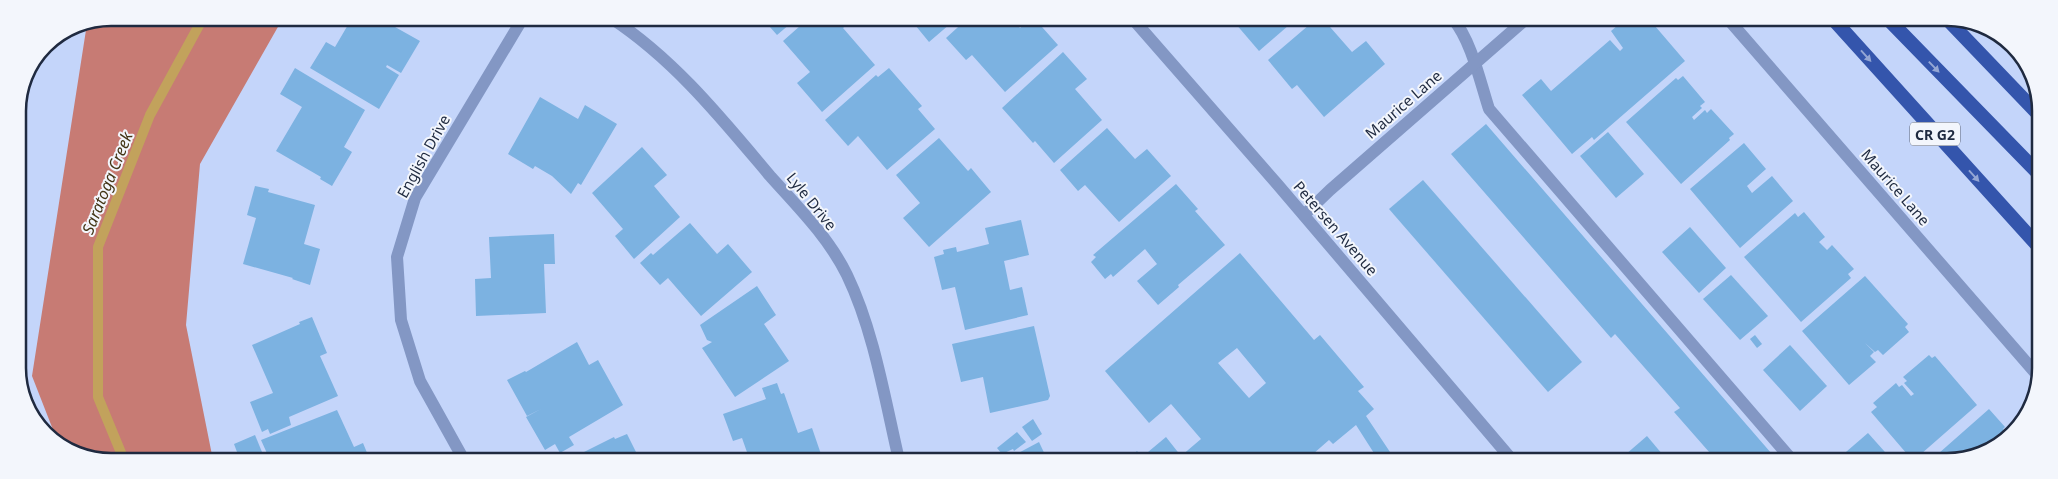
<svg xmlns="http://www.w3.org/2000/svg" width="2058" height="479" font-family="'Noto Sans',sans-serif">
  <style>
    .forest { fill: #c77b74 }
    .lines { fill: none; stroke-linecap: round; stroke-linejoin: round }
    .stream { stroke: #c2a25c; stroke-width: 10 }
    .building { fill: #7cb2e1; fill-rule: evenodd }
    .service { stroke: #8397c4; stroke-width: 12 }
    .minor { stroke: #8397c4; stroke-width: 12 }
    .trunk { stroke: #3455ac; stroke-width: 14 }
    .oneway { fill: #94a6d4 }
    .labels { text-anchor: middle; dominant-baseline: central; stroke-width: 4; stroke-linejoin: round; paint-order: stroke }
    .shield { fill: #f3f6fc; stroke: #5f6778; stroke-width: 1 }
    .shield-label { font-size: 14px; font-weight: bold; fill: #1f2a40 }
    .street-label { font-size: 15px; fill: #1f2a40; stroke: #f3f6fc }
    .water-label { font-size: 16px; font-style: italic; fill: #433516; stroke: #f3f6fc }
    .rim { fill: none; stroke: #1f2a40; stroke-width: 2.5 }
  </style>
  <rect width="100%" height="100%" fill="#c4d5fa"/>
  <polygon class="forest" points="112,18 283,18 200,164 186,325 213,460 93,460 57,440 32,376 86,30 105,19"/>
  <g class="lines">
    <polyline class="stream" points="124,460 98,397 98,247 150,115 203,18"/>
  </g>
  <g class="building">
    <polygon points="352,18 379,18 420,41 401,73 387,65 386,67 399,75 379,109 310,68 326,42 335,47"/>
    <polygon points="762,18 797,18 777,35"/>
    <polygon points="809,18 849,18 851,21 843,28 875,65 822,112 797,83 810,72 783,41"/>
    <polygon points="912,18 954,18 949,23 950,24 929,42 911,20"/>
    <polygon points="968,18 1012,18 1020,28 1031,18 1034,18 1058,45 1005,92 972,55 966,60 946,38"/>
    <polygon points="1240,19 1296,19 1259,51 1235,23"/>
    <polygon points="1316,19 1323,19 1352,52 1366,41 1385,64 1324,117 1297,85 1292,89 1268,60"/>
    <polygon points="1625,19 1649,19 1685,61 1594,140 1592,137 1572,154 1522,95 1541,79 1551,91 1610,40 1620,51 1623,48 1611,31"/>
    <polygon points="1063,52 1087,79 1075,89 1102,120 1054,163 1035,141 1033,143 1002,108"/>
    <polygon points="295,68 365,110 344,147 352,152 332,186 320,179 321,177 276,151 302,107 280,94"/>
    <polygon points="889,68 922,106 918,109 935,129 887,170 858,136 848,146 825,120 876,75 878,77"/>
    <polygon points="1683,76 1705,102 1700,106 1702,108 1692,117 1694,120 1705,110 1707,113 1711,109 1734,134 1729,138 1730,140 1681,184 1626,122 1676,78 1678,80"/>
    <polygon points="540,97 578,119 585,105 617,124 581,185 578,183 571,194 552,176 535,166 533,169 508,154"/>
    <polygon points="1486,124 1778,461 1717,461 1674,412 1680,408 1615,334 1611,338 1451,154"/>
    <polygon points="1107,128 1135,159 1147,149 1171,176 1119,222 1085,185 1078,191 1060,170"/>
    <polygon points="1608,132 1644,174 1616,198 1580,156"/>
    <polygon points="939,138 968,171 971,168 991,192 929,247 903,218 920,203 896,175"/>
    <polygon points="1744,143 1766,169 1747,186 1752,193 1772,176 1793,201 1740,248 1690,189"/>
    <polygon points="642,147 667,175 654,186 680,217 634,259 615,236 623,229 592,193"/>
    <polygon points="1423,180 1582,362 1548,392 1389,209"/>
    <polygon points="1176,184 1198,209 1195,211 1225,245 1178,285 1179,287 1158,305 1137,281 1157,264 1145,249 1113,277 1111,274 1105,279 1091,262 1096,257 1093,255"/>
    <polygon points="255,186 269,189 268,192 315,205 304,244 320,249 310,285 292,279 293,278 243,264 256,218 247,215"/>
    <polygon points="1804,212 1825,237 1819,242 1827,250 1832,245 1854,269 1848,274 1851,278 1801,322 1744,257 1795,213 1798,217"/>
    <polygon points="1021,220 1029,255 1004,261 1010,290 1022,287 1028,315 965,330 955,287 942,290 934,257 944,254 943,250 956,247 957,252 989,244 985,228"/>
    <polygon points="690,223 717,254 728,244 752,272 701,316 668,278 660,285 640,263 651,253 653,255"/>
    <polygon points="1690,227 1726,268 1699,293 1662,252"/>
    <polygon points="554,234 555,264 544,264 546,313 476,316 475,279 491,278 489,237"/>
    <path d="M1240,253L1314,340L1320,335L1364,387L1358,391L1374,409L1366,416L1396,461H1379L1356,425L1333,444L1329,440L1305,461H1289L1283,454L1275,461H1126L1137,451L1142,457L1166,437L1181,456L1201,439L1171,404L1149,423L1105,371ZM1237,348L1266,383L1249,398L1218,363Z"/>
    <polygon points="1731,275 1768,316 1740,340 1703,299"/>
    <polygon points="1865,276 1908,324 1905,327 1909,332 1883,355 1878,350 1875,352 1865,343 1874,352 1870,356 1876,362 1849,385 1802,331"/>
    <polygon points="757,286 776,315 764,324 789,361 735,397 702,348 712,342 707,340 700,325"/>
    <polygon points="312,317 327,353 320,356 338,396 289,417 291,425 270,434 268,429 262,432 250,402 273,393 252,345 300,324 299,322"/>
    <polygon points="1034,326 1050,396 1048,400 990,413 983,377 961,382 952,344"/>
    <polygon points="1755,335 1762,344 1757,348 1750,339"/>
    <polygon points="577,342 589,365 598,360 623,405 569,437 574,445 560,453 555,444 545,450 526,417 541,409 527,416 507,380 525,371 526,372"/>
    <polygon points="1790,345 1827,386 1800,411 1763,370"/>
    <polygon points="1929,355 1932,358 1935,356 1977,405 1913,461 1871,412 1877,407 1873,403 1896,383 1899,387 1902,385 1911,396 1914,394 1904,383 1907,381 1903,377"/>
    <polygon points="777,383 781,394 784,393 798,433 812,428 823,460 735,460 748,455 742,438 733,441 723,414 766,399 762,388"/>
    <polygon points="1989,409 2005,427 2003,429 2010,436 2008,438 1952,461 1930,461"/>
    <polygon points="337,410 354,447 363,443 370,460 270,460 261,440"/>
    <polygon points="1033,419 1042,434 1032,441 1022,427"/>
    <polygon points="1017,432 1026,442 1014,451 1013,449 1002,454 997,448"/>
    <polygon points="1868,433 1893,461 1843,461 1839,458"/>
    <polygon points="627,434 640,460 568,460 614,437 615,439"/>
    <polygon points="255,435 262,452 240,460 234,444"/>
    <polygon points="1647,436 1668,461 1618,461"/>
    <polygon points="1039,442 1048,461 1003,461"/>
  </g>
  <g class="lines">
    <path class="service" d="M1453,19C1471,40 1480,81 1489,109L1793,461"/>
    <g class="minor">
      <path d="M611,18C675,60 722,119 771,177C798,207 829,238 847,275C874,331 885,400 899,460"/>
      <polyline points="1132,18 1278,185 1513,461"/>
      <polyline points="1728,19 2039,377"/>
      <polyline points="1304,215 1330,190 1526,19"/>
      <polyline points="464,460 420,381 401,320 397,257 415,198 523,18"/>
    </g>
    <g class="trunk">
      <polyline points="1833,19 2039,247"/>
      <polyline points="1888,19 2039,174"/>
      <polyline points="1947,19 2039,115"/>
    </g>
  </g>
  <defs><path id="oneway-solid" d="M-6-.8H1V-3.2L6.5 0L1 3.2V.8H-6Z" transform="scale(1.25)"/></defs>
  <g class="oneway">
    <use href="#oneway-solid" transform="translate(1866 56) rotate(48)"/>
    <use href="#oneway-solid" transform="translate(1934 67) rotate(46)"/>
    <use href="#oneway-solid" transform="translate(1974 176) rotate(48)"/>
  </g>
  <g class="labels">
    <rect class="shield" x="1910" y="122.5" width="50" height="23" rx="4"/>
    <g class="shield-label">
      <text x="1935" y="134">CR G2</text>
    </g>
    <g class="street-label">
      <text transform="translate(1403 104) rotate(-41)">Maurice Lane</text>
      <text transform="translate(423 156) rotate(-61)">English Drive</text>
      <text transform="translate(1896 187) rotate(49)">Maurice Lane</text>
      <text transform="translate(812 201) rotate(51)">Lyle Drive</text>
      <text transform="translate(1336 228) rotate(49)">Petersen Avenue</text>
    </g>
    <g class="water-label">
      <text transform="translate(107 183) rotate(-68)">Saratoga Creek</text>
    </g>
  </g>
  <path d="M0 0H2058V479H0ZM111 26H1947A85 85 0 0 1 2032 111V368A85 85 0 0 1 1947 453H111A85 85 0 0 1 26 368V111A85 85 0 0 1 111 26Z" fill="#f3f6fc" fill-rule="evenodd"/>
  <path class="rim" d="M111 26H1947A85 85 0 0 1 2032 111V368A85 85 0 0 1 1947 453H111A85 85 0 0 1 26 368V111A85 85 0 0 1 111 26Z"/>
</svg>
